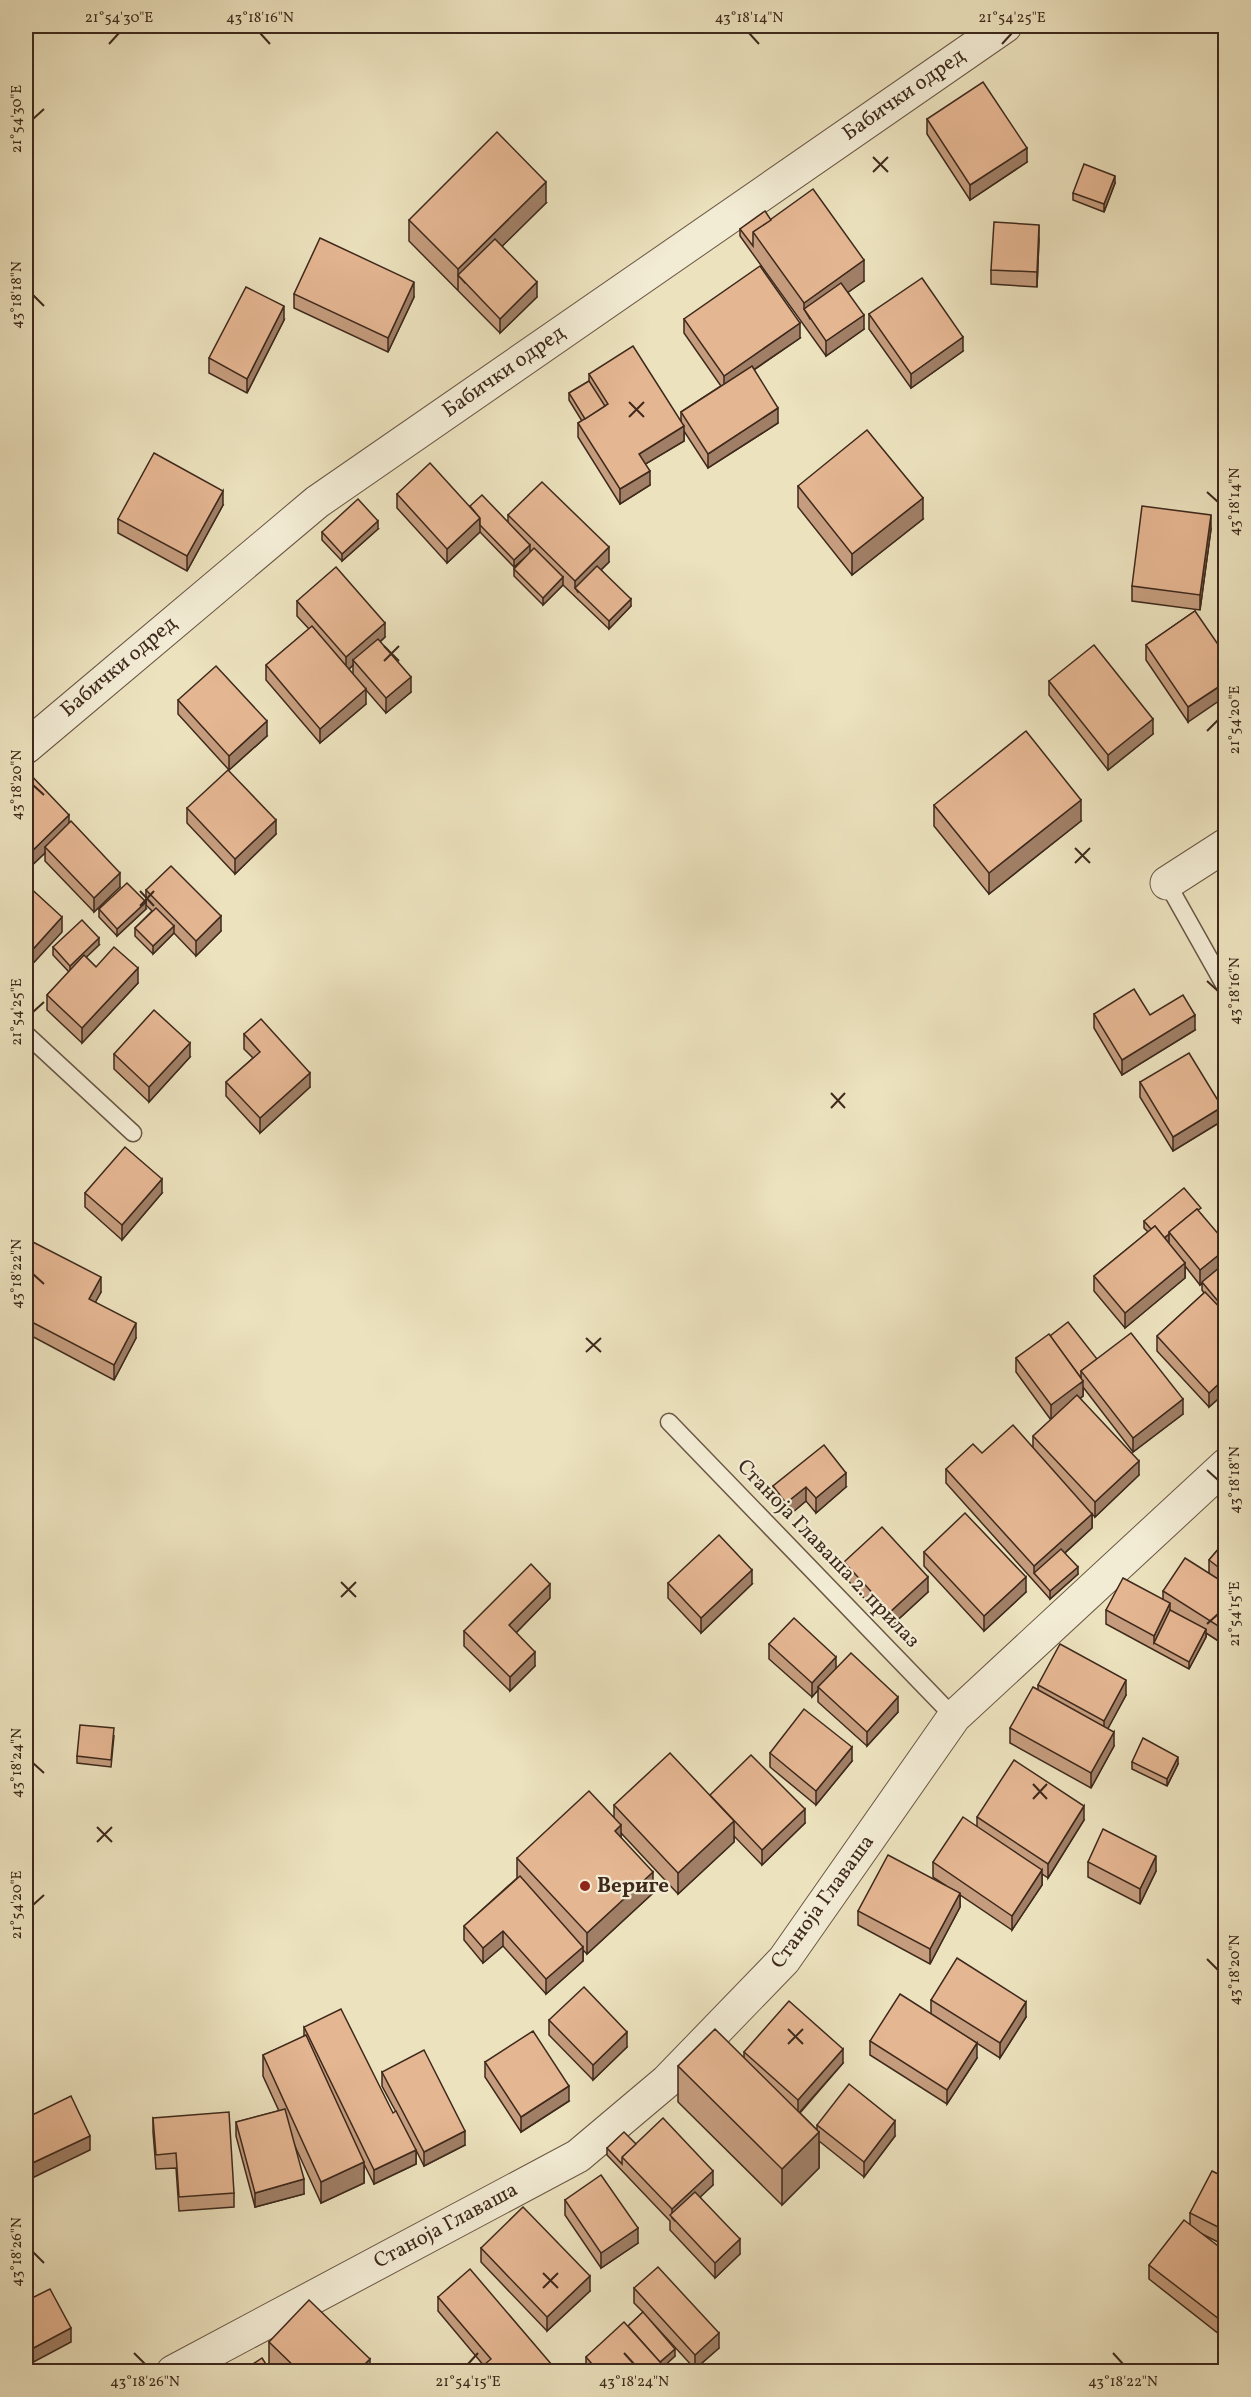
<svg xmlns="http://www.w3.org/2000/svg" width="1251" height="2397" font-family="Vollkorn,serif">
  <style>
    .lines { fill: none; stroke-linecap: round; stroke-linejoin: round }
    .lane-casing { stroke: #6a5744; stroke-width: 19 }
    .street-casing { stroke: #6a5744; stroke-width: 35 }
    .lane { stroke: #f3ecd5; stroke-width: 16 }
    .street { stroke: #f3ecd5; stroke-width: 33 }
    .wall { fill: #c59d7e; stroke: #3e291c; stroke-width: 1.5 }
    .shaded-wall { fill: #a07f66; stroke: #3e291c; stroke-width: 1.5 }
    .building { fill: #e5b692; stroke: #3e291c; stroke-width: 1.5 }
    .ticks { fill: none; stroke: #3e291c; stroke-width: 2 }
    .poi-dot { fill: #8f2418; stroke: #f3ecd5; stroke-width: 2 }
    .labels { text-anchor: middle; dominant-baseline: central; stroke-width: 4.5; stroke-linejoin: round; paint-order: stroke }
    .street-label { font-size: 21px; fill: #3e291c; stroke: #f3ecd5 }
    .poi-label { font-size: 21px; font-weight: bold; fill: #3e291c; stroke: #f3ecd5; text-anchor: start }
    .neatline { fill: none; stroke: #3e291c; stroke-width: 2 }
    .ticks-label { font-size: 15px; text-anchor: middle; fill: #3e291c }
  </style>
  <rect width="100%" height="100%" fill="#ece2be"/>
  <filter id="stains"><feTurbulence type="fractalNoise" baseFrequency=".00333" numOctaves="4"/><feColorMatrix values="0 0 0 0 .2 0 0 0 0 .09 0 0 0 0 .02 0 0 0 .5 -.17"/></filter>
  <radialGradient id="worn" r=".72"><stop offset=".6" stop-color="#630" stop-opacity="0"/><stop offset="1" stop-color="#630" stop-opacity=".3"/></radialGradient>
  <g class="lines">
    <defs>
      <g id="lane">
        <polyline points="1167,883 1226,988"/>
        <polyline points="26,1034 133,1133"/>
        <polyline points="669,1422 954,1717"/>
      </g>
      <g id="street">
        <polyline points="26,747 317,502 1005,26"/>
        <polyline points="1167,883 1226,845"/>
        <polyline points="173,2372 578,2156 667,2081 784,1960 954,1717 1226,1465"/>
      </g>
    </defs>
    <use href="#lane" class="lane-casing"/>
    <use href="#street" class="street-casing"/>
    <use href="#lane" class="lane"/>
    <use href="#street" class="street"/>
  </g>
  <g class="wall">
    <polygon points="927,119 1027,162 970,200 927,134"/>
    <polygon points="1115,183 1104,212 1073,200 1073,193"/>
    <polygon points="546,203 502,246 537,297 500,333 409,241 409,220"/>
    <polygon points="771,220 864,281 848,292 864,329 826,356 740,236 740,229"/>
    <polygon points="1039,239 1037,287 991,284 991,270"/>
    <polygon points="294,294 414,297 388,352 294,308"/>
    <polygon points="869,314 963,351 911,388 869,329"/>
    <polygon points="684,319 800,338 754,370 778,423 708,468 684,431 684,441 645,464 650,485 620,504 578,437 578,423 582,421 569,400 569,393 589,381 589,374 681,421 681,412 721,386 684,333"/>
    <polygon points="284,320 247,393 209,373 209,358"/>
    <polygon points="798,486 923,519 852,575 798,507"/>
    <polygon points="397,494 470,506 508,523 508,515 609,562 601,570 631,606 609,629 563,585 543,605 514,576 514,569 531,552 530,551 530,553 514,567 480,532 447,563 397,508"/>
    <polygon points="223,505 187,571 118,533 118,519"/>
    <polygon points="378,529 342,561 322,540 322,532"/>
    <polygon points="1211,529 1200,610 1132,601 1132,586"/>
    <polygon points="297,601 385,637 380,642 411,692 386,713 353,675 353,665 349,669 366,704 320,743 266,680 266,665 309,629 297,616"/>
    <polygon points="1195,611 1188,722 1146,660 1146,645"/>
    <polygon points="1049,681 1153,734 1108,770 1049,695"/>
    <polygon points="178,700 267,736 229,770 178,714"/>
    <polygon points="26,770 120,887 94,912 45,861 45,853 26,871"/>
    <polygon points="934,805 1081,821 989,894 934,826"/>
    <polygon points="187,808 276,834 235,874 187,823"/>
    <polygon points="146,890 221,931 196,956 174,933 153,954 135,936 135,928 152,911 146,905"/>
    <polygon points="99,909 146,909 117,936 99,917"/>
    <polygon points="99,945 86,957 96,967 138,983 82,1043 47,1010 47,995 69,972 53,955 53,947"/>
    <polygon points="1226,951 1226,968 1221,961 1221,953"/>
    <polygon points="1094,1014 1150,1015 1195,1030 1122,1075 1094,1028"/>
    <polygon points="244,1034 310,1087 260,1133 226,1096 226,1082 253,1058 244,1049"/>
    <polygon points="114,1054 190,1057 149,1102 114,1069"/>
    <polygon points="1140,1082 1222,1121 1173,1151 1140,1097"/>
    <polygon points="85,1193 162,1193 122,1240 85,1207"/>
    <polygon points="1201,1214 1226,1249 1226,1311 1224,1312 1226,1314 1226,1392 1209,1407 1157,1351 1157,1336 1204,1293 1202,1290 1202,1283 1200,1285 1185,1266 1185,1278 1125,1328 1094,1291 1094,1276 1148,1232 1144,1228 1144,1221"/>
    <polygon points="26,1248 101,1292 95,1302 136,1338 114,1380 26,1333"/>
    <polygon points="1050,1336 1097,1359 1183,1414 1133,1452 1083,1387 1083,1396 1080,1398 1139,1475 1095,1517 1092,1514 1092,1528 1065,1553 1078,1574 1050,1599 946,1483 946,1469 982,1453 1033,1448 1033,1436 1051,1420 1016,1372 1016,1358"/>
    <polygon points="773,1486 846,1487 816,1513 806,1501 786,1518 773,1501"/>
    <polygon points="1226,1540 1226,1646 1206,1633 1206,1637 1189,1669 1106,1624 1106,1610 1163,1599 1163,1591 1209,1573 1209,1560"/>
    <polygon points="924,1552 1026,1592 984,1631 924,1566"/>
    <polygon points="844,1562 928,1592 890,1627 844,1576"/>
    <polygon points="668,1583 752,1584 701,1633 668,1598"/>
    <polygon points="550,1598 516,1633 535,1666 510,1691 464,1646 464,1631"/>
    <polygon points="769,1644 836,1668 898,1712 867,1746 818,1702 818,1690 812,1697 769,1659"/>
    <polygon points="1038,1685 1126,1695 1108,1728 1114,1746 1091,1788 1010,1743 1010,1728 1038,1690"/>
    <polygon points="114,1736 111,1767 77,1763 77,1756"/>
    <polygon points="770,1753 852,1761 816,1805 770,1767"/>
    <polygon points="1132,1762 1178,1764 1167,1786 1132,1769"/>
    <polygon points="710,1795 805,1823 762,1865 734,1836 734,1842 678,1894 621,1833 621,1837 653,1893 587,1954 583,1950 583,1961 546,1994 503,1946 483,1963 464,1940 464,1926 517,1878 517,1858 614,1818 614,1805"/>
    <polygon points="977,1817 1084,1820 1048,1878 1042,1874 1042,1885 1012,1930 960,1895 960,1907 930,1964 858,1925 858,1911 945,1885 933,1877 933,1862 977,1826"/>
    <polygon points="1088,1862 1156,1871 1140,1904 1088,1877"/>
    <polygon points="931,2000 1026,2017 1000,2058 931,2014"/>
    <polygon points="549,2020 627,2047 593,2080 549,2035"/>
    <polygon points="304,2027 393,2113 396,2112 382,2086 382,2072 465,2145 424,2166 416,2150 416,2164 374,2184 364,2164 364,2183 321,2203 294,2144 304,2194 255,2207 236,2136 236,2122 279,2111 263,2076 263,2055 304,2037"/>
    <polygon points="870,2041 977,2058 947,2104 870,2055"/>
    <polygon points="744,2052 843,2063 800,2113 817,2130 817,2125 895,2136 864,2177 819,2141 819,2168 782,2205 678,2102 678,2066 744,2058"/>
    <polygon points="485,2062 569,2101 521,2132 485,2077"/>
    <polygon points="153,2118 234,2193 234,2207 179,2211 176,2168 156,2169 153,2132"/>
    <polygon points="636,2144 713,2185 700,2197 740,2254 715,2278 670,2230 670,2221 607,2155 607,2148"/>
    <polygon points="1226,2178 1226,2246 1200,2233 1226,2252 1219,2334 1149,2279 1149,2265 1190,2225 1190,2213"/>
    <polygon points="565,2200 638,2243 601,2268 565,2215"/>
    <polygon points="481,2248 590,2291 547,2331 481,2262"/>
    <polygon points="634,2288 719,2348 695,2369 648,2318 675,2356 664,2366 668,2372 586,2372 586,2357 628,2326 643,2312 634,2303"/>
    <polygon points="438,2297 558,2372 485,2372 485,2367 438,2311"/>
    <polygon points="269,2342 370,2372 241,2372 269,2369"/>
  </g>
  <g class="shaded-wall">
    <polygon points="1027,148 1027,162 970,200 970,185"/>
    <polygon points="1115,176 1115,183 1104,212 1104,204"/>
    <polygon points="546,182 546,203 465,283 458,275 458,290 458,269"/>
    <polygon points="1039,225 1039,239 1037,287 1037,272"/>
    <polygon points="864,260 864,281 810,319 804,309 804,303"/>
    <polygon points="414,282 414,297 388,352 388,338"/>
    <polygon points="537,282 537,297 500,333 500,319"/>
    <polygon points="284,306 284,320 247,393 247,379"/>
    <polygon points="864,315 864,329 826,356 826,341"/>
    <polygon points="800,323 800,338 724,390 724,376"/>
    <polygon points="963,337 963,351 911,388 911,374"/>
    <polygon points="778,408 778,423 708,468 708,454"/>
    <polygon points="684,426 684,441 639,468 639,454"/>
    <polygon points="650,471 650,485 620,504 620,489"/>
    <polygon points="223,491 223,505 187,571 187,556"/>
    <polygon points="923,498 923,519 852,575 852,554"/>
    <polygon points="1211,515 1211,529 1200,610 1200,595"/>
    <polygon points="480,518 480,532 447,563 447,549"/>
    <polygon points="378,521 378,529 342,561 342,554"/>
    <polygon points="530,545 530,553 514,567 514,560"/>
    <polygon points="609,547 609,562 578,592 575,588 575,581"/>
    <polygon points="563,577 563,585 543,605 543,598"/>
    <polygon points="631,599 631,606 609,629 609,621"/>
    <polygon points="385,623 385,637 356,663 353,660 353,665 346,672 346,657"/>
    <polygon points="411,677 411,692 386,713 386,698"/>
    <polygon points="1226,682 1226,696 1188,722 1188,707"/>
    <polygon points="366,689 366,704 320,743 320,729"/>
    <polygon points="1153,719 1153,734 1108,770 1108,755"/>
    <polygon points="267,721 267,736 229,770 229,756"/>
    <polygon points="1081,800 1081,821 989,894 989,873"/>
    <polygon points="69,815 69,830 45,847 45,853 26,871 26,857"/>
    <polygon points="276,820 276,834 235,874 235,859"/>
    <polygon points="120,873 120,887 94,912 94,898"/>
    <polygon points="146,902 146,909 117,936 117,929"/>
    <polygon points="221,916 221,931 196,956 196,941"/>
    <polygon points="62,917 62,932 26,971 26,957"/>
    <polygon points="174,926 174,933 153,954 153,946"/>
    <polygon points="99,938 99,945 70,973 70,966"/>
    <polygon points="138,968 138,983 82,1043 82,1028"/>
    <polygon points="1195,1015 1195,1030 1122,1075 1122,1060"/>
    <polygon points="190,1043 190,1057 149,1102 149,1087"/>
    <polygon points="310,1073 310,1087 260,1133 260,1118"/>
    <polygon points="1222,1107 1222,1121 1173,1151 1173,1137"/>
    <polygon points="162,1179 162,1193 122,1240 122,1225"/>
    <polygon points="1169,1234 1169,1242 1161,1248 1161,1241"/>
    <polygon points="1226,1249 1226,1264 1200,1285 1200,1270"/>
    <polygon points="1185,1263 1185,1278 1125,1328 1125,1313"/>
    <polygon points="101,1277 101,1292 89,1314 89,1299"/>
    <polygon points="1226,1303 1226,1311 1222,1314 1222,1306"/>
    <polygon points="136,1323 136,1338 114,1380 114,1365"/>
    <polygon points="1226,1377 1226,1392 1209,1407 1209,1393"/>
    <polygon points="1081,1378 1081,1383 1083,1381 1083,1396 1051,1420 1051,1405"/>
    <polygon points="1183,1399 1183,1414 1133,1452 1133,1438"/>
    <polygon points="1139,1461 1139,1475 1095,1517 1095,1502"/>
    <polygon points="846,1473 846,1487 816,1513 816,1498"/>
    <polygon points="806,1487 806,1501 786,1518 786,1503"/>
    <polygon points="1092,1514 1092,1528 1038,1577 1034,1573 1034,1566"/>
    <polygon points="1078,1567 1078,1574 1050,1599 1050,1591"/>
    <polygon points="752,1570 752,1584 701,1633 701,1618"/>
    <polygon points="928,1577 928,1592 890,1627 890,1612"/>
    <polygon points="1026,1577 1026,1592 984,1631 984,1616"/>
    <polygon points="550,1584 550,1598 509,1640 509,1625"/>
    <polygon points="1170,1603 1170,1618 1154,1643 1154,1636"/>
    <polygon points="1206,1629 1206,1637 1189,1669 1189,1662"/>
    <polygon points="535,1652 535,1666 510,1691 510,1677"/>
    <polygon points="836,1657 836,1672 818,1687 818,1690 812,1697 812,1683"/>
    <polygon points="1126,1680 1126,1695 1104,1736 1104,1721"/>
    <polygon points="898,1697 898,1712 867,1746 867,1732"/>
    <polygon points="1114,1732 1114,1746 1091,1788 1091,1773"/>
    <polygon points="852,1747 852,1761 816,1805 816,1791"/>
    <polygon points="1178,1757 1178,1764 1167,1786 1167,1779"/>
    <polygon points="1084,1806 1084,1820 1048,1878 1048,1864"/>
    <polygon points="805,1809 805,1823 762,1865 762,1850"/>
    <polygon points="734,1821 734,1842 678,1894 678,1873"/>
    <polygon points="621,1825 621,1846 615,1831"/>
    <polygon points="1156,1856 1156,1871 1140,1904 1140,1889"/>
    <polygon points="1042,1870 1042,1885 1012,1930 1012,1916"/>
    <polygon points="653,1872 653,1893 587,1954 587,1933"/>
    <polygon points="960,1893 960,1907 930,1964 930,1949"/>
    <polygon points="503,1931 503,1946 483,1963 483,1948"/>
    <polygon points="583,1947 583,1961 546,1994 546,1979"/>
    <polygon points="1026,2002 1026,2017 1000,2058 1000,2043"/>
    <polygon points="627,2032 627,2047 593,2080 593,2065"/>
    <polygon points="977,2043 977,2058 947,2104 947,2090"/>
    <polygon points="843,2049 843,2063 798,2114 798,2100"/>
    <polygon points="569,2086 569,2101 521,2132 521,2117"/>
    <polygon points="895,2121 895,2136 864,2177 864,2162"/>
    <polygon points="465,2131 465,2145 424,2166 424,2152"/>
    <polygon points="819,2132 819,2168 782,2205 782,2169"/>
    <polygon points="90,2136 90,2150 26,2181 26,2166"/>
    <polygon points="416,2150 416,2164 374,2184 374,2170"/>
    <polygon points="364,2162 364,2183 321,2203 321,2182"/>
    <polygon points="713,2171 713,2185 675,2221 672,2218 672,2209"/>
    <polygon points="304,2179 304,2194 255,2207 255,2193"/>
    <polygon points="638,2228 638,2243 601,2268 601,2253"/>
    <polygon points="740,2239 740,2254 715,2278 715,2263"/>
    <polygon points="590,2276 590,2291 547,2331 547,2317"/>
    <polygon points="1226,2311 1226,2325 1219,2334 1219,2319"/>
    <polygon points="71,2328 71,2342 26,2366 26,2352"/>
    <polygon points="719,2333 719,2348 695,2369 695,2355"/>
    <polygon points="675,2349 675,2356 658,2372 657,2365"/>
    <polygon points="370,2359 370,2372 357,2372"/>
  </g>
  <g class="building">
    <polygon points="983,82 1027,148 970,185 927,119"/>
    <polygon points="497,132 546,182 458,269 409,220"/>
    <polygon points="1084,164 1115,176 1104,204 1073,193"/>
    <polygon points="813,189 864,260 804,303 753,232"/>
    <polygon points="765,211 771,220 753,232 753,246 740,229"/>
    <polygon points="994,222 1039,225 1037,272 991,270"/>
    <polygon points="320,238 414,282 388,338 294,294"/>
    <polygon points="495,239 537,282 500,319 458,275"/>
    <polygon points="760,266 800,323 724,376 684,319"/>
    <polygon points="922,278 963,337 911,374 869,314"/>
    <polygon points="841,283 864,315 826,341 804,309"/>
    <polygon points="246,287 284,306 247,379 209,358"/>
    <polygon points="633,346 684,426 639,454 650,471 620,489 578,423 608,404 589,374"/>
    <polygon points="752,366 778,408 708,454 681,412"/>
    <polygon points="589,381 605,406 585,419 569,393"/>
    <polygon points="867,430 923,498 852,554 798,486"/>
    <polygon points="154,453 223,491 187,556 118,519"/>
    <polygon points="430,463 480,518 447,549 397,494"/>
    <polygon points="542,482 609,547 575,581 508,515"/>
    <polygon points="482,495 530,545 514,560 480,525 480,518 470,506"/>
    <polygon points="358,499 378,521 342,554 322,532"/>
    <polygon points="1142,506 1211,515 1200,595 1132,586"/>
    <polygon points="534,548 563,577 543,598 514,569"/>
    <polygon points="597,566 631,599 609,621 575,588"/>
    <polygon points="336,567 385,623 346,657 297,601"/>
    <polygon points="1195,611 1226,656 1226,682 1188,707 1146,645"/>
    <polygon points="312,626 366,689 320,729 266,665"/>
    <polygon points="378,639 411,677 386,698 353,660"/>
    <polygon points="1094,645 1153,719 1108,755 1049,681"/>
    <polygon points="216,666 267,721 229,756 178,700"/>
    <polygon points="1026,731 1081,800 989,873 934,805"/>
    <polygon points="26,770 69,815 26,857"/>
    <polygon points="228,770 276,820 235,859 187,808"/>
    <polygon points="71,821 120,873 94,898 45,847"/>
    <polygon points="171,866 221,916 196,941 146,890"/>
    <polygon points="127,883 146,902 117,929 99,909"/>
    <polygon points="26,884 62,917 26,957"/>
    <polygon points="156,908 174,926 153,946 135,928"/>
    <polygon points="82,920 99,938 70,966 53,947"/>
    <polygon points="114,947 138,968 82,1028 47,995 84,955 96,967"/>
    <polygon points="1226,951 1226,961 1221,953"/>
    <polygon points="1134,989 1150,1015 1183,995 1195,1015 1122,1060 1094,1014"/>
    <polygon points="154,1010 190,1043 149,1087 114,1054"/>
    <polygon points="261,1019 310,1073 260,1118 226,1082 260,1052 244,1034"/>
    <polygon points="1189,1053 1222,1107 1173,1137 1140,1082"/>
    <polygon points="125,1147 162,1179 122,1225 85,1193"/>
    <polygon points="1184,1188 1201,1208 1198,1210 1197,1209 1169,1232 1169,1234 1164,1238 1155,1226 1151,1229 1144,1221"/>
    <polygon points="1197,1209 1226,1243 1226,1249 1200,1270 1169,1232"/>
    <polygon points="1155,1226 1185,1263 1125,1313 1094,1276"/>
    <polygon points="29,1240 101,1277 89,1299 136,1323 114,1365 26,1319 26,1248"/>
    <polygon points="1226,1262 1226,1303 1222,1306 1202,1282"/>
    <polygon points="1205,1292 1226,1314 1226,1377 1209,1393 1157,1336"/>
    <polygon points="1068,1322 1097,1359 1081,1371 1081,1378 1050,1336"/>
    <polygon points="1131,1333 1183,1399 1133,1438 1081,1371"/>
    <polygon points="1049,1334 1083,1381 1051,1405 1016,1358"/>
    <polygon points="1077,1395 1139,1461 1095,1502 1033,1436"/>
    <polygon points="1013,1425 1092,1514 1034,1566 946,1469 973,1444 982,1453"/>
    <polygon points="824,1445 846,1473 816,1498 806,1487 786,1503 773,1486"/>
    <polygon points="965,1513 1026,1577 984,1616 924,1552"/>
    <polygon points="882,1527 928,1577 890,1612 844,1562"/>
    <polygon points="719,1535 752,1570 701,1618 668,1583"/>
    <polygon points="1226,1540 1226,1573 1209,1560"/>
    <polygon points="1061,1549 1078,1567 1050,1591 1034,1573"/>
    <polygon points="1185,1558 1226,1584 1226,1631 1163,1591"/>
    <polygon points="531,1564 550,1584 509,1625 535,1652 510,1677 464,1631"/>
    <polygon points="1123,1578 1170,1603 1154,1636 1106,1610"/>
    <polygon points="1170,1610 1206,1629 1189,1662 1154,1643"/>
    <polygon points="794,1618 836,1657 812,1683 769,1644"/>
    <polygon points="1060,1644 1126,1680 1104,1721 1038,1685"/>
    <polygon points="851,1653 898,1697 867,1732 818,1687"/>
    <polygon points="1033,1687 1114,1732 1091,1773 1010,1728"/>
    <polygon points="804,1709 852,1747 816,1791 770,1753"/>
    <polygon points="80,1725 114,1728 111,1760 77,1756"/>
    <polygon points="1143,1738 1178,1757 1167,1779 1132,1762"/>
    <polygon points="670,1753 734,1821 678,1873 614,1805"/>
    <polygon points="751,1755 805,1809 762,1850 710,1795"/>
    <polygon points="1014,1760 1084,1806 1048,1864 977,1817"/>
    <polygon points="589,1791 621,1825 615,1831 653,1872 587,1933 517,1858"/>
    <polygon points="963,1817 1042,1870 1012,1916 933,1862"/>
    <polygon points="1103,1829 1156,1856 1140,1889 1088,1862"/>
    <polygon points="888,1855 960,1893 930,1949 858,1911"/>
    <polygon points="520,1876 583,1947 546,1979 503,1931 483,1948 464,1926"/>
    <polygon points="957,1958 1026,2002 1000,2043 931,2000"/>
    <polygon points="584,1987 627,2032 593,2065 549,2020"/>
    <polygon points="900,1994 977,2043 947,2090 870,2041"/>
    <polygon points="789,2001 843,2049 798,2100 744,2052"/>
    <polygon points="341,2009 393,2113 396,2111 416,2150 374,2170 304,2027"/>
    <polygon points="715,2029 819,2132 782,2169 678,2066"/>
    <polygon points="533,2031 569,2086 521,2117 485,2062"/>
    <polygon points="306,2035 364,2162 321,2182 263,2055"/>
    <polygon points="424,2050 465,2131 424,2152 382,2072"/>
    <polygon points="849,2084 895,2121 864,2162 817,2125"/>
    <polygon points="71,2096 90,2136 26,2166 26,2118"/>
    <polygon points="285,2109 304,2179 255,2193 236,2122"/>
    <polygon points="229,2112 234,2193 179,2197 176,2153 156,2155 153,2118"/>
    <polygon points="663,2118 713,2171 672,2209 622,2157"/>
    <polygon points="624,2132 636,2144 622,2157 622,2164 607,2148"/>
    <polygon points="1212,2171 1226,2178 1226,2231 1190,2213"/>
    <polygon points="601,2175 638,2228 601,2253 565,2200"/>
    <polygon points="695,2192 740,2239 715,2263 670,2215"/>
    <polygon points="523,2207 590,2276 547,2317 481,2248"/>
    <polygon points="1184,2220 1226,2252 1226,2311 1219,2319 1149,2265"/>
    <polygon points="658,2267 719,2333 695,2355 634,2288"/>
    <polygon points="470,2269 558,2372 491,2372 485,2364 491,2359 438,2297"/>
    <polygon points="26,2287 32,2298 50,2289 71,2328 26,2352"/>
    <polygon points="309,2300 370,2359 357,2372 300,2372 269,2342"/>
    <polygon points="643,2312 675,2349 660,2362 628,2326"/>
    <polygon points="624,2322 668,2371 667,2372 599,2372 586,2357"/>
    <polygon points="262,2358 271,2372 241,2372"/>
    <polygon points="471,2367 475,2372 467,2372"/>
  </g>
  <path class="ticks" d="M260,33L270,44M749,33L759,44M109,44L119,33M1002,44L1012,33M33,119L44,109M873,157L888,172M873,172L888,157M33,295L44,306M629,402L644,417M629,417L644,402M1207,492L1218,502M384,646L399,661M384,661L399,646M1207,731L1218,720M33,785L44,795M1075,848L1090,863M1075,863L1090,848M140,891L154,906M140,906L154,891M1207,981L1218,991M33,1012L44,1002M831,1093L845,1108M831,1108L845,1093M33,1274L44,1284M586,1338L601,1352M586,1352L601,1338M1207,1470L1218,1480M341,1582L356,1597M341,1597L356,1582M1207,1624L1218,1614M33,1763L44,1773M1033,1784L1047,1799M1033,1799L1047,1784M97,1827L112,1842M97,1842L112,1827M33,1905L44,1895M1207,1959L1218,1970M788,2029L803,2044M788,2044L803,2029M33,2252L44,2263M543,2273L558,2288M543,2288L558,2273M134,2353L145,2364M624,2353L634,2364M1113,2353L1123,2364M468,2364L478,2353"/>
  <circle class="poi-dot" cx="585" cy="1886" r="6"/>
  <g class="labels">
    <g class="street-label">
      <text transform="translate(904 95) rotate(-35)">Бабички одред</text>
      <text transform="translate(504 372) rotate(-35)">Бабички одред</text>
      <text transform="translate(119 667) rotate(-40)">Бабички одред</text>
      <text transform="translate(828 1554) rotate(46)">Станоја Главаша 2. прилаз</text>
      <text transform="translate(823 1902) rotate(-54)">Станоја Главаша</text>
      <text transform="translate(446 2226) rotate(-28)">Станоја Главаша</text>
    </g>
    <g class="poi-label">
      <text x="597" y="1886">Вериге</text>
    </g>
  </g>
  <rect width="1251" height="2397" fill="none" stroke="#ece2be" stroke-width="66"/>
  <rect x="33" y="33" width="1185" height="2331" class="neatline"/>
  <g class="ticks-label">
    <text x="119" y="22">21°54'30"E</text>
    <text x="260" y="22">43°18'16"N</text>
    <text x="749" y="22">43°18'14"N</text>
    <text x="1012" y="22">21°54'25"E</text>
    <text transform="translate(16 119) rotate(-90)" y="5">21°54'30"E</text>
    <text transform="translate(16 295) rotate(-90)" y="5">43°18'18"N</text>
    <text transform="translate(1234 502) rotate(-90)" y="5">43°18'14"N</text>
    <text transform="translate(1234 720) rotate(-90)" y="5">21°54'20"E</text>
    <text transform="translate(16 785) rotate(-90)" y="5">43°18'20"N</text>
    <text transform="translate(1234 991) rotate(-90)" y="5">43°18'16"N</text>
    <text transform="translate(16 1012) rotate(-90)" y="5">21°54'25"E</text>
    <text transform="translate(16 1274) rotate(-90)" y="5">43°18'22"N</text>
    <text transform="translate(1234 1480) rotate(-90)" y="5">43°18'18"N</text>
    <text transform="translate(1234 1614) rotate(-90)" y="5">21°54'15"E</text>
    <text transform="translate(16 1763) rotate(-90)" y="5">43°18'24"N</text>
    <text transform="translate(16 1905) rotate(-90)" y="5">21°54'20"E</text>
    <text transform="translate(1234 1970) rotate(-90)" y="5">43°18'20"N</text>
    <text transform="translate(16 2252) rotate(-90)" y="5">43°18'26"N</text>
    <text x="145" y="2386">43°18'26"N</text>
    <text x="468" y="2386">21°54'15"E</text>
    <text x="634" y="2386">43°18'24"N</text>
    <text x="1123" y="2386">43°18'22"N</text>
  </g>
  <rect width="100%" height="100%" filter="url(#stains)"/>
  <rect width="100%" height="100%" fill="url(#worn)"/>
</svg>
